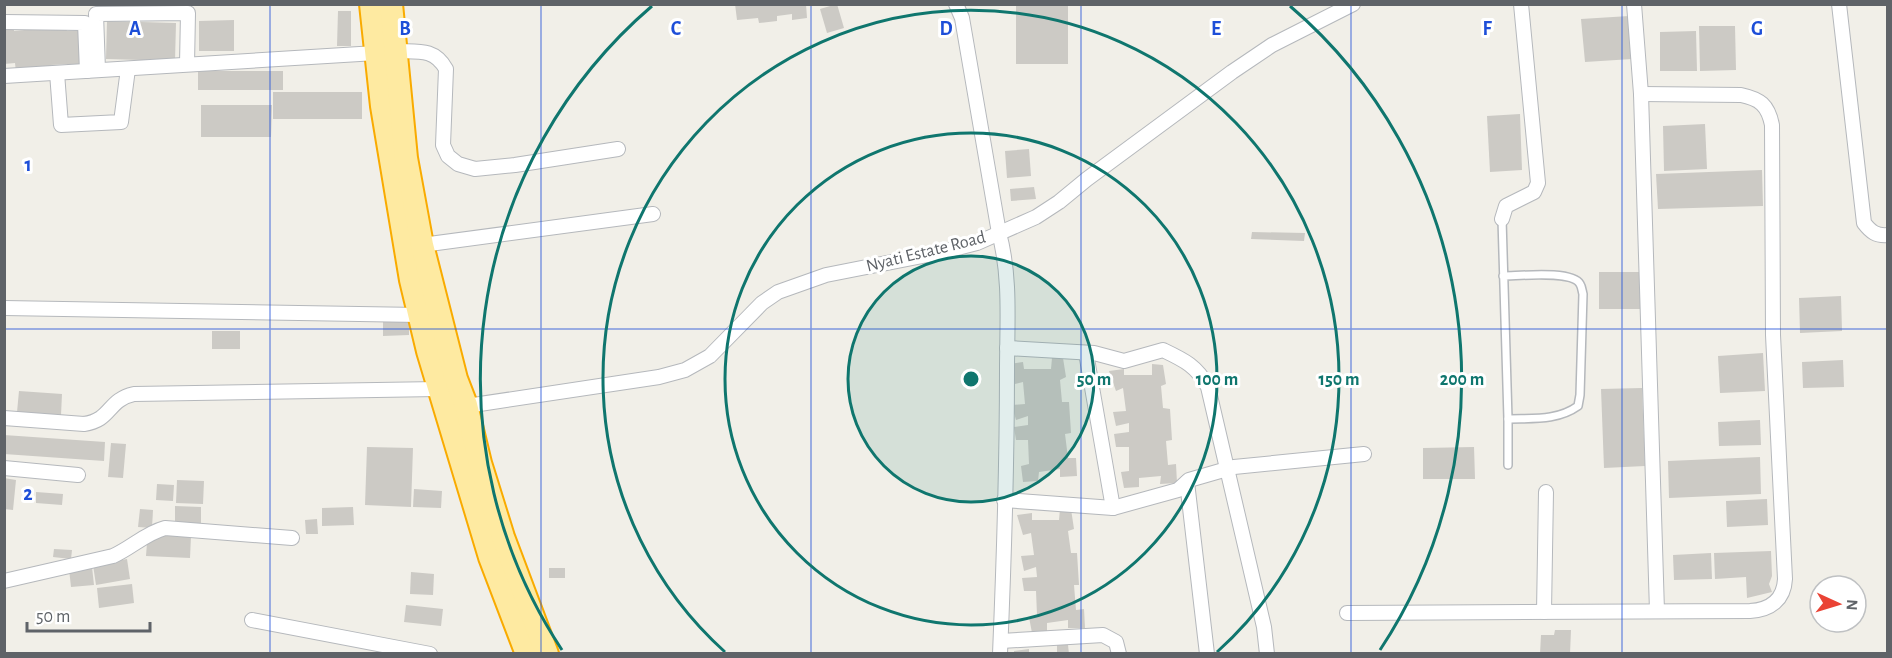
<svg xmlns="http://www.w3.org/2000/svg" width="1892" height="658" font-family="'Alegreya Sans',sans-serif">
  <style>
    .building { fill: #cccac5 }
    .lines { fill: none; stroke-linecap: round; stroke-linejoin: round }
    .service-casing { stroke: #b5b8bc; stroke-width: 10 }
    .minor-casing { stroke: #b5b8bc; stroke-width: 16 }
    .trunk-casing { stroke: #f9ab00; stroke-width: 26 }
    .service { stroke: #fff; stroke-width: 7 }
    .minor { stroke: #fff; stroke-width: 14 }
    .trunk { stroke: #feeaa1; stroke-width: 22 }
    .grid { fill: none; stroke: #1d4ed8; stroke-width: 1.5; stroke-opacity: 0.55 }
    .ring { fill: none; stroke: #0f766e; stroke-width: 3 }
    .labels { text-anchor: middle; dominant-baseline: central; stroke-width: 6; stroke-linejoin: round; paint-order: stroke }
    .street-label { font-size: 18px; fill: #5f6368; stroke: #fff }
    .grid-label { font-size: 20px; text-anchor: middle; font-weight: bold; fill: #1d4ed8; stroke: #fff; stroke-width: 6; stroke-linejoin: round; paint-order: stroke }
    .centre { fill: #0f766e; stroke: #fff; stroke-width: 3 }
    .ring-label { font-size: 18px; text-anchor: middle; font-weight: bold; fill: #0f766e; stroke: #fff; stroke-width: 6; stroke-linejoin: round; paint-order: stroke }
  </style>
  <rect width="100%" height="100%" fill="#f1efe8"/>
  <g class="building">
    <polygon points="735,4 806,4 807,18 792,20 792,14 777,16 777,21 759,23 758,18 737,20"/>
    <polygon points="837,4 844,28 827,33 820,9"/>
    <rect x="1016" y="6" width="52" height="58"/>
    <polygon points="338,11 351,11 351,46 337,46"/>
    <polygon points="1629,16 1632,59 1585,62 1581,19"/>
    <polygon points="234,20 234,51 199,51 199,21"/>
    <polygon points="107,21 176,23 175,61 106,59"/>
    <polygon points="66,26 67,31 81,30 84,67 67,68 67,64 51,65 52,69 16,72 15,63 4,64 4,28 14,27 14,31"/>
    <polygon points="1699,26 1735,26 1736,70 1700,71"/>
    <polygon points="1696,31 1697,71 1660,71 1660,32"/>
    <rect x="198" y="71" width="85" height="19"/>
    <rect x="273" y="92" width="89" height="27"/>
    <polygon points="201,105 272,105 271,137 201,137"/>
    <polygon points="1520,114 1522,170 1490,172 1487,116"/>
    <polygon points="1705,124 1707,169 1664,171 1663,126"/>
    <polygon points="1029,149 1031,176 1007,178 1005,151"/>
    <polygon points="1762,170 1763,206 1658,209 1656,174"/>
    <polygon points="1034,187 1036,199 1011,201 1010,189"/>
    <polygon points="1252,232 1305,233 1304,241 1251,239"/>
    <rect x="1599" y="272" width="44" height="37"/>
    <polygon points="1841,296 1842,331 1800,333 1799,298"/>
    <polygon points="409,320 409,335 383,336 383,321"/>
    <rect x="212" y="331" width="28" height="18"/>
    <polygon points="1763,353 1765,391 1720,393 1718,356"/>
    <polygon points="1052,358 1063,358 1066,377 1060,380 1062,402 1069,402 1071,433 1065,434 1068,458 1076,458 1077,476 1060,477 1060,469 1039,472 1038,481 1023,482 1021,466 1029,464 1028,440 1016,440 1014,427 1028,425 1028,416 1016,420 1012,405 1025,404 1023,382 1015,384 1008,364 1023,362 1024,369 1051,369"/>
    <polygon points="1843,360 1844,387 1803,388 1802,362"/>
    <polygon points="1152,364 1163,365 1166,384 1161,386 1163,408 1170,409 1172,440 1166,441 1168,465 1176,464 1177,483 1160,484 1161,476 1139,478 1139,487 1124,488 1121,472 1129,471 1129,447 1116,447 1114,434 1129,432 1129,423 1116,426 1113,412 1126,411 1123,388 1116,391 1109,371 1124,369 1124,375 1152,375"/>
    <polygon points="1642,388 1645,466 1604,468 1601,389"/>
    <polygon points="19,391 62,394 61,415 17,412"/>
    <polygon points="1760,420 1761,445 1719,446 1718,422"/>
    <polygon points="4,435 105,442 104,461 4,454"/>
    <polygon points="111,443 126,444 123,478 108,477"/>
    <polygon points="367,447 413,448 411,507 365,505"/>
    <polygon points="1474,447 1475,479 1423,479 1423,448"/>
    <polygon points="1760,457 1761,494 1669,498 1668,461"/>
    <polygon points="4,478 16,480 13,510 4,509"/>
    <polygon points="177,480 204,481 203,504 176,503"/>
    <polygon points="157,484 174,485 173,501 156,500"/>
    <polygon points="414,489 442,491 441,508 413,507"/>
    <polygon points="36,492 63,494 62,505 36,503"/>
    <polygon points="1767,499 1768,525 1727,527 1726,501"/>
    <polygon points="175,506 201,507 201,524 175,523"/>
    <polygon points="353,507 354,525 322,526 322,508"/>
    <polygon points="140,509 153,510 152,528 138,527"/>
    <polygon points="1060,509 1071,509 1074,529 1068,531 1071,553 1077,553 1079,585 1074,585 1076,610 1084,609 1085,628 1068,628 1068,620 1047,623 1047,632 1032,633 1029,617 1037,615 1036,591 1024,591 1022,578 1037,577 1036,567 1024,571 1021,556 1034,555 1031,533 1023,535 1017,515 1032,513 1032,520 1059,520"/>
    <polygon points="317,519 318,534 306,534 305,520"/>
    <polygon points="159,536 191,536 190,558 146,556 147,543"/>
    <polygon points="54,549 72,550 71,559 53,557"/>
    <polygon points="1771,551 1772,576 1769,584 1772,592 1747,598 1746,577 1715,579 1714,553"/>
    <polygon points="1711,553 1712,579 1674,580 1673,555"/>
    <polygon points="127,559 130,579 96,585 93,565"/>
    <polygon points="92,567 94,585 71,587 69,569"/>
    <rect x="549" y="568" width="16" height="10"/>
    <polygon points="411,572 434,574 433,595 410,594"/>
    <polygon points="132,584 134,603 99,608 97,588"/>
    <polygon points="406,605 443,609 441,626 404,622"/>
    <polygon points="1555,630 1571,630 1570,654 1540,654 1541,635 1554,635"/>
    <polygon points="1057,645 1068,645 1069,654 1057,654"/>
    <polygon points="1029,649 1029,654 1014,654 1014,651"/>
  </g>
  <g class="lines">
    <defs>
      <g id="service">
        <path d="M1502,219L1508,419C1532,418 1557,421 1578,406L1580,395L1583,294C1582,291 1582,287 1580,284C1572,270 1519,276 1503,276"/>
        <polyline points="1508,419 1508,465"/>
      </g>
      <g id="minor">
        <path d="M956,4L962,18L999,233C1011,277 1007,324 1007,370C1007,464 1004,559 1000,654"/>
        <polyline points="1634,4 1641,94 1657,611"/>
        <path d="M1839,4L1864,223C1871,232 1876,236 1888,235"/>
        <polyline points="4,22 85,23 87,71"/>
        <path d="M395,51C416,52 434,47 446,69L443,145L448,156L458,164L475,169L515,165L618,149"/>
        <polyline points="98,70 96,14 188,13 187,64"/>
        <polyline points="57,73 61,125 121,122 128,69"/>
        <polyline points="4,76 376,53"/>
        <polyline points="1502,219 1506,206 1534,192 1538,183 1521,4"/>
        <polyline points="422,245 653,214"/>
        <polyline points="4,308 419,315"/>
        <path d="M1007,348L1094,353L1124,361L1163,350C1184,360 1197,366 1208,387L1264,627L1267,654"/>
        <polyline points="1086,353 1113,508"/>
        <polyline points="460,407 659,377 685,370 710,356 762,303 778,292 826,275 938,253 977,243 1036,217 1059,202 1087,179 1232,72 1272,45 1353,4"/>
        <path d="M4,418L84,424C112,420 107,400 134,394L438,389"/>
        <polyline points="4,468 78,475"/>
        <polyline points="1187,482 1207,654"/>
        <polyline points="1004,500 1113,508 1178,490 1189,480 1234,467 1364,454"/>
        <path d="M4,581L113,556C131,548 146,533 165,528L292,538"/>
        <polyline points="1544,612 1546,492"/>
        <path d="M1347,613L1750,611C1770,610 1784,600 1785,579L1773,335L1772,125C1768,105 1760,99 1741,95L1641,94"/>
        <polyline points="252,620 430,654"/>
        <polyline points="1001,641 1103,635 1116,642 1119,654"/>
      </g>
      <g id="trunk">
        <polyline points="371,4 382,106 411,280 428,351 490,557 527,654"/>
        <polyline points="391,4 406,158 422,245 456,379 466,405 480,463 503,537 547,654"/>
      </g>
    </defs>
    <use href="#service" class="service-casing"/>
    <use href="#minor" class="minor-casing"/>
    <use href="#trunk" class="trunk-casing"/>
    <use href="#service" class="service"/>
    <use href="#minor" class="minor"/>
    <use href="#trunk" class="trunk"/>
  </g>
  <path class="grid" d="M270,4V654M541,4V654M811,4V654M1081,4V654M1351,4V654M1622,4V654M4,329H1888"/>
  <circle cx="971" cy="379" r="123" fill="#0f766e" fill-opacity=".12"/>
  <g class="ring">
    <circle cx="971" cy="379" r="123"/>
    <circle cx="971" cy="379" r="246"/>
    <path d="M725 652A368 368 0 1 1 1217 652"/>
    <path d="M562 650A491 491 0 0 1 652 6M1290 6A491 491 0 0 1 1380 650"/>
  </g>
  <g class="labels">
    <g class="street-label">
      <text transform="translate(926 252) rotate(-14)">Nyati Estate Road</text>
    </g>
  </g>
  <g class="grid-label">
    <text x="135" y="35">A</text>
    <text x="405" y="35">B</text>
    <text x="676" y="35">C</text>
    <text x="946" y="35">D</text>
    <text x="1216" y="35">E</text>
    <text x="1487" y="35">F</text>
    <text x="1757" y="35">G</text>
    <text x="28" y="171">1</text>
    <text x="28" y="500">2</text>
  </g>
  <circle cx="971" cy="379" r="9" class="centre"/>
  <g class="ring-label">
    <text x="1094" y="385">50 m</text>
    <text x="1217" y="385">100 m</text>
    <text x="1339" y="385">150 m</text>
    <text x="1462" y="385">200 m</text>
  </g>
  <rect width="1892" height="658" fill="none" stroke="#5f6368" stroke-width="12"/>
  <g transform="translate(1838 604) rotate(94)"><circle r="28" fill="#ffffff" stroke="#bfc1c3" stroke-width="1.5"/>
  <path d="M0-4.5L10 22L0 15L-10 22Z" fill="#ea4335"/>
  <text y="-9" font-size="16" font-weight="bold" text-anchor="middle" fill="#5f6368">N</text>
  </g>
  <path d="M27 622v9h123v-9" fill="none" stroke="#5f6368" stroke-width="3"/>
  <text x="36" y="622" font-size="18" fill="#5f6368" stroke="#ffffff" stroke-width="4.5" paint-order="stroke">50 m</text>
</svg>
